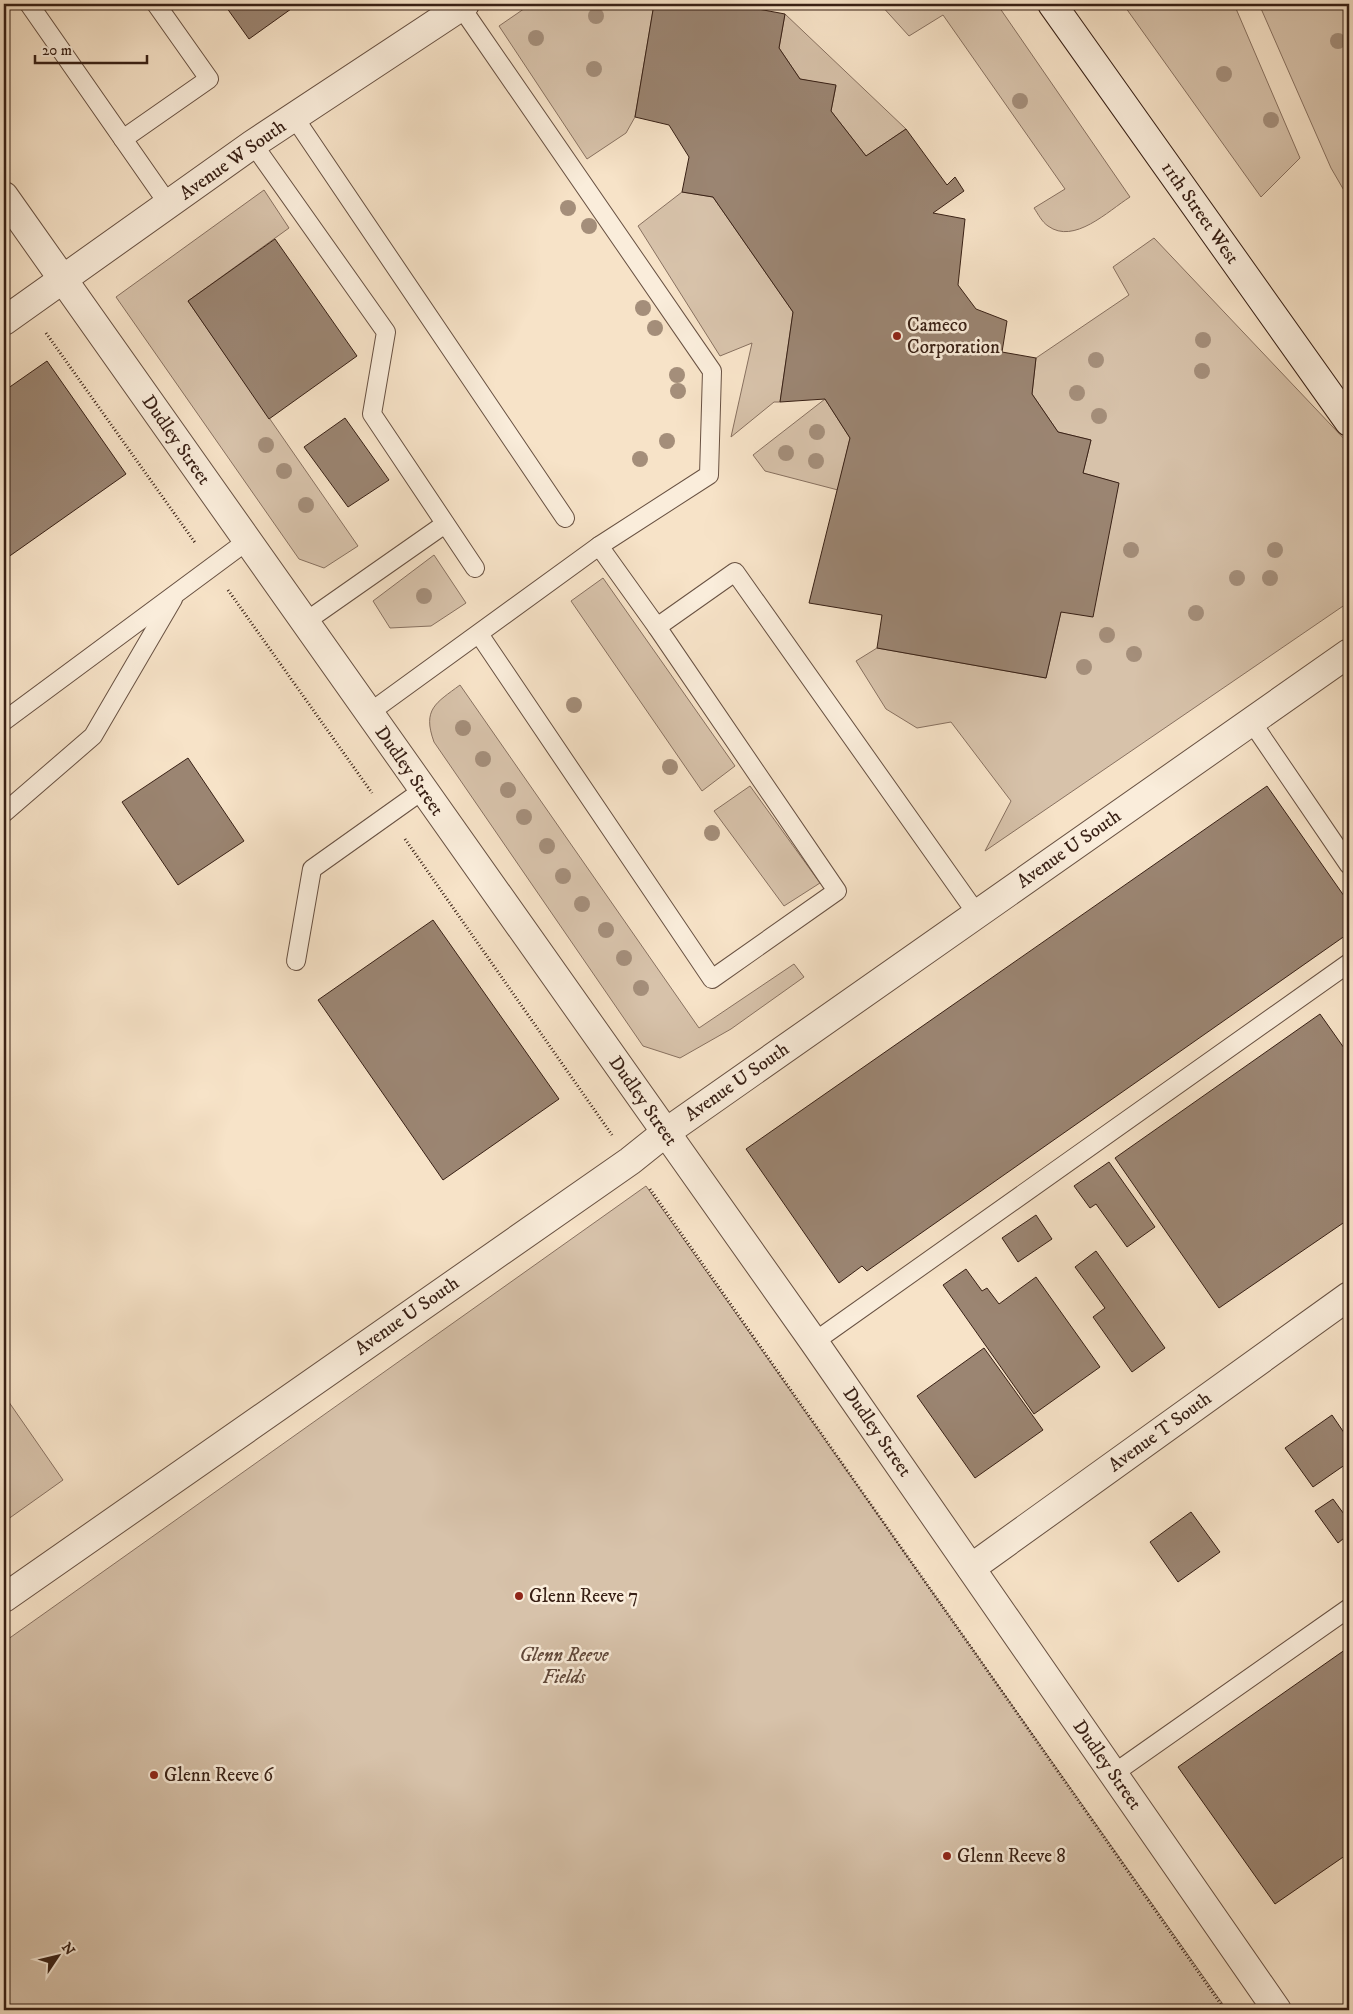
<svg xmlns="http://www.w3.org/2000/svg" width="1353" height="2014" font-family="'IM FELL DW Pica',serif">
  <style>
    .green { fill: #d7c2aa; stroke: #887160 }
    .building { fill: #9b8572; stroke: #382015 }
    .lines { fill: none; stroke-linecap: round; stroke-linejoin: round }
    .lane-casing { stroke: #685142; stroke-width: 20 }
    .street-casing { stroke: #685142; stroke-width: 30 }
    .secondary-casing { stroke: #382015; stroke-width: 30 }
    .path { stroke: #382015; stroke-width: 3; stroke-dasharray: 1 2.5; stroke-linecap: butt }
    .lane { stroke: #faeddb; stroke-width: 18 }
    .street { stroke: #faeddb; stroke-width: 28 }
    .secondary { stroke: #faeddb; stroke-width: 28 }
    .tree { fill: #a48e7a }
    .poi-dot { fill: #8f2418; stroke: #faeddb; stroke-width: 2 }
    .labels { text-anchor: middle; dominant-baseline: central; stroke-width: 5; stroke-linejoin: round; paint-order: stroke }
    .street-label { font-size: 19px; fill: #382015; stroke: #faeddb }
    .poi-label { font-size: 19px; fill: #382015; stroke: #faeddb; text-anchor: start }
    .park-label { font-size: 19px; font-style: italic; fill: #60483a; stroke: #faeddb }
  </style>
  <rect width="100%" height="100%" fill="#f7e3c8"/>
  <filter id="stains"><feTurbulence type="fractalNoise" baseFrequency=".004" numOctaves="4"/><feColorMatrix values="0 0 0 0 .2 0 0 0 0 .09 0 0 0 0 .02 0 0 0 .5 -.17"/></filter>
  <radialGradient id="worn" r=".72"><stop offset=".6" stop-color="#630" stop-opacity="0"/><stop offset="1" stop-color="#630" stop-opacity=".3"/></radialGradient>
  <g class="green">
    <polygon points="531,4 654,4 635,117 626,133 587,159 499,26"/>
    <path d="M880,4H997L1130,197C1108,211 1074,245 1048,226C1042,222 1038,214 1034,208L1065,189L943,15L909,36Z"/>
    <polygon points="1123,4 1234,4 1300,158 1261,197"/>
    <polygon points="1259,4 1349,4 1349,199 1331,168"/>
    <polygon points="785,14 906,129 866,156 831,111 836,86 800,79 779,48"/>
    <polygon points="264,190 289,228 188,301 358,546 324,568 299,559 116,297"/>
    <polygon points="682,192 713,197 793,312 780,402 774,402 731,437 752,343 720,356 638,226"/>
    <polygon points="1154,238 1349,444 1349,602 985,851 1011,801 951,722 917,728 886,709 856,661 877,648 1046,678 1061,612 1118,483 1083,473 1091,440 1058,432 1032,394 1036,358 1129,295 1113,267"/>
    <polygon points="825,399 850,438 838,490 765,471 753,455"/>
    <polygon points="434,555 466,603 431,626 390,628 373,601"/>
    <polygon points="603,578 735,766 702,791 571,601"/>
    <path d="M460,685L699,1028L794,964L804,977L731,1029L680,1058L643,1046L434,742C422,709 436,703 460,685Z"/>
    <polygon points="750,786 820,883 784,906 714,811"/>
    <polygon points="646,1186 1227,2010 4,2010 4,1642"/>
    <polygon points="4,1395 63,1480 4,1522"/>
  </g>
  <g class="building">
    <polygon points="224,4 298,4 249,39"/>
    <polygon points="654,4 731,4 785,14 779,48 800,79 836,85 831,111 866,156 906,129 947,185 955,177 964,191 933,213 965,219 958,285 976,309 1007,321 1002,352 1036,358 1032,394 1058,432 1091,440 1083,473 1119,483 1093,617 1061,612 1046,678 877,648 882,615 809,603 850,438 825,399 780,402 793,312 713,197 682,192 689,157 669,125 635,117"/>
    <polygon points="275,239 357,356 269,419 188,301"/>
    <polygon points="47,361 126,474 4,560 4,391"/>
    <polygon points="345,418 389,480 348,507 304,447"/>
    <polygon points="188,758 244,841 178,885 122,802"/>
    <polygon points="1267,786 1349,903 1349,933 867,1271 862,1266 839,1283 746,1149"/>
    <polygon points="433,920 559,1099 443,1180 318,1000"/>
    <polygon points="1320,1014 1349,1055 1349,1219 1219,1308 1115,1158"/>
    <polygon points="1109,1162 1155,1227 1127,1247 1096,1204 1090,1208 1074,1186"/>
    <polygon points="1036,1215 1052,1239 1018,1262 1002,1238"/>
    <polygon points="1096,1251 1165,1348 1132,1372 1093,1317 1105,1308 1075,1267"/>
    <polygon points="966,1269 982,1291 987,1288 999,1304 1036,1277 1100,1367 1034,1414 943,1285"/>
    <polygon points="984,1348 1043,1430 975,1478 917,1396"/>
    <polygon points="1332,1415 1349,1440 1349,1462 1313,1487 1285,1448"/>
    <polygon points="1333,1499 1349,1521 1349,1534 1338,1543 1315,1511"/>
    <polygon points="1191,1512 1220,1552 1178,1582 1150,1542"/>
    <polygon points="1349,1647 1349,1853 1275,1904 1178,1767"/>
  </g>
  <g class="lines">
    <defs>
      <g id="lane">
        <polyline points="29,4 169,205"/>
        <polyline points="461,7 712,371 709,475 599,546"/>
        <polyline points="294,117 565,518"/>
        <polyline points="123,139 209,79 156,4"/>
        <polyline points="253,144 386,332 372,414 475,568"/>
        <polyline points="305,622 445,524"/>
        <polyline points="657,627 735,572 977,914"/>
        <polyline points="369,713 599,546 657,627 837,891 712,979 479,634"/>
        <polyline points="4,721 247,541"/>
        <polyline points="1251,721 1349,865"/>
        <polyline points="4,813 93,736 173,599"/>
        <polyline points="296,961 312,869 423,790"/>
        <polyline points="814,1342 1349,963"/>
        <polyline points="1113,1774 1349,1608"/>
      </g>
      <g id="street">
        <polyline points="4,196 814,1342 1277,2010"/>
        <polyline points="4,321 253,144 465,4"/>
        <polyline points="971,1568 1349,1296"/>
        <polyline points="4,1598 630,1161 665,1133 1349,653"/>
      </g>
      <polyline id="secondary" points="1052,4 1349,422"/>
    </defs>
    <use href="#lane" class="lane-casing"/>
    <use href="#street" class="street-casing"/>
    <use href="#secondary" class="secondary-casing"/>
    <g class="path">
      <polyline points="46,333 196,544"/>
      <polyline points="228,590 372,793"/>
      <polyline points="405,839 612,1135"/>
      <polyline points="650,1189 1225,2010"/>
    </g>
    <use href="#lane" class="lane"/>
    <use href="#street" class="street"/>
    <use href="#secondary" class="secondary"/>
  </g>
  <g class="tree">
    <circle cx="596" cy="16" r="8"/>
    <circle cx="536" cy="38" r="8"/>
    <circle cx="1338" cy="41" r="8"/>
    <circle cx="594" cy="69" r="8"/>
    <circle cx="1224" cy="74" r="8"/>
    <circle cx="1020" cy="101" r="8"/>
    <circle cx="1271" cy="120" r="8"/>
    <circle cx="568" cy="208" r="8"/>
    <circle cx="589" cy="226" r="8"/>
    <circle cx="643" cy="308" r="8"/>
    <circle cx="655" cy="328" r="8"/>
    <circle cx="1203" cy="340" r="8"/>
    <circle cx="1096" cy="360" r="8"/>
    <circle cx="1202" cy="371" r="8"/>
    <circle cx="677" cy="375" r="8"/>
    <circle cx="678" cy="391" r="8"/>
    <circle cx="1077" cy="393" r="8"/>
    <circle cx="1099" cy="416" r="8"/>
    <circle cx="817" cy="432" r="8"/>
    <circle cx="667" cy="441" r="8"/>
    <circle cx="266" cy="445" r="8"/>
    <circle cx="786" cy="453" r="8"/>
    <circle cx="640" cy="459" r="8"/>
    <circle cx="816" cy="461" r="8"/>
    <circle cx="284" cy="471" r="8"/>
    <circle cx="306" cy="505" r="8"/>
    <circle cx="1131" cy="550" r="8"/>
    <circle cx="1275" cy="550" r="8"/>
    <circle cx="1237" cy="578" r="8"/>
    <circle cx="1270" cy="578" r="8"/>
    <circle cx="424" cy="596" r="8"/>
    <circle cx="1196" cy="613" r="8"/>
    <circle cx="1107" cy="635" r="8"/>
    <circle cx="1134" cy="654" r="8"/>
    <circle cx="1084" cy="667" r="8"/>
    <circle cx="574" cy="705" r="8"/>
    <circle cx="463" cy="728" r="8"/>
    <circle cx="483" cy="759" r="8"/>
    <circle cx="670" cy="767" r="8"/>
    <circle cx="508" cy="790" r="8"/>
    <circle cx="524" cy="817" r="8"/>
    <circle cx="712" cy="833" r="8"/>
    <circle cx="547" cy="846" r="8"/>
    <circle cx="563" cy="876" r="8"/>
    <circle cx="582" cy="904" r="8"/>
    <circle cx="606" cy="930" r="8"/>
    <circle cx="624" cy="958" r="8"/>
    <circle cx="641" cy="988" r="8"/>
  </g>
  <g class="poi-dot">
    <circle cx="897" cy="336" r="5"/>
    <circle cx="519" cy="1596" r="5"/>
    <circle cx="154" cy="1775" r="5"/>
    <circle cx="947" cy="1856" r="5"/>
  </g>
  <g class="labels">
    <g class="street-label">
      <text transform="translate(233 160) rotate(-35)">Avenue W South</text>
      <text transform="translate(1200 213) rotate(55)">11th Street West</text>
      <text transform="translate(176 440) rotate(55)">Dudley Street</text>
      <text transform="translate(409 771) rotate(55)">Dudley Street</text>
      <text transform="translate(1069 849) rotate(-35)">Avenue U South</text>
      <text transform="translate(737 1082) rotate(-35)">Avenue U South</text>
      <text transform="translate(643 1101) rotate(55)">Dudley Street</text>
      <text transform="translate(407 1316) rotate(-35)">Avenue U South</text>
      <text transform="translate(877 1432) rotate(55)">Dudley Street</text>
      <text transform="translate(1160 1432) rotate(-36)">Avenue T South</text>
      <text transform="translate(1107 1765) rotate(55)">Dudley Street</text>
    </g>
    <g class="poi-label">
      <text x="907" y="325">Cameco<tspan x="907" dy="22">Corporation</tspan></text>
      <text x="529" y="1596">Glenn Reeve 7</text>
      <text x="164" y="1775">Glenn Reeve 6</text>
      <text x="957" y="1856">Glenn Reeve 8</text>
    </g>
    <g class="park-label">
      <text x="564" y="1655">Glenn Reeve<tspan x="564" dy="22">Fields</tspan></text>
    </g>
  </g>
  <rect width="1353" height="2014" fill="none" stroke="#f7e3c8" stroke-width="20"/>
  <rect x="5" y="5" width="1343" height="2004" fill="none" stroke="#382015" stroke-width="2.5"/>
  <rect x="10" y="10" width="1333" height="1994" fill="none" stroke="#382015"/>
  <g transform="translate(58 1956) rotate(55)" stroke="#faeddb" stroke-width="4" paint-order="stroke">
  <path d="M0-4L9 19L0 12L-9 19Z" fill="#382015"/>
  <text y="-8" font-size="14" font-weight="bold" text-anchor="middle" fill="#382015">N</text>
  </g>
  <path d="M35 55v8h112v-8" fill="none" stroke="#382015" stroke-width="2.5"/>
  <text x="42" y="55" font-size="15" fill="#382015" stroke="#faeddb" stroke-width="4" paint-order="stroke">20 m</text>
  <rect width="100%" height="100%" filter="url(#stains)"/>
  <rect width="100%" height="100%" fill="url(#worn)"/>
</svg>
